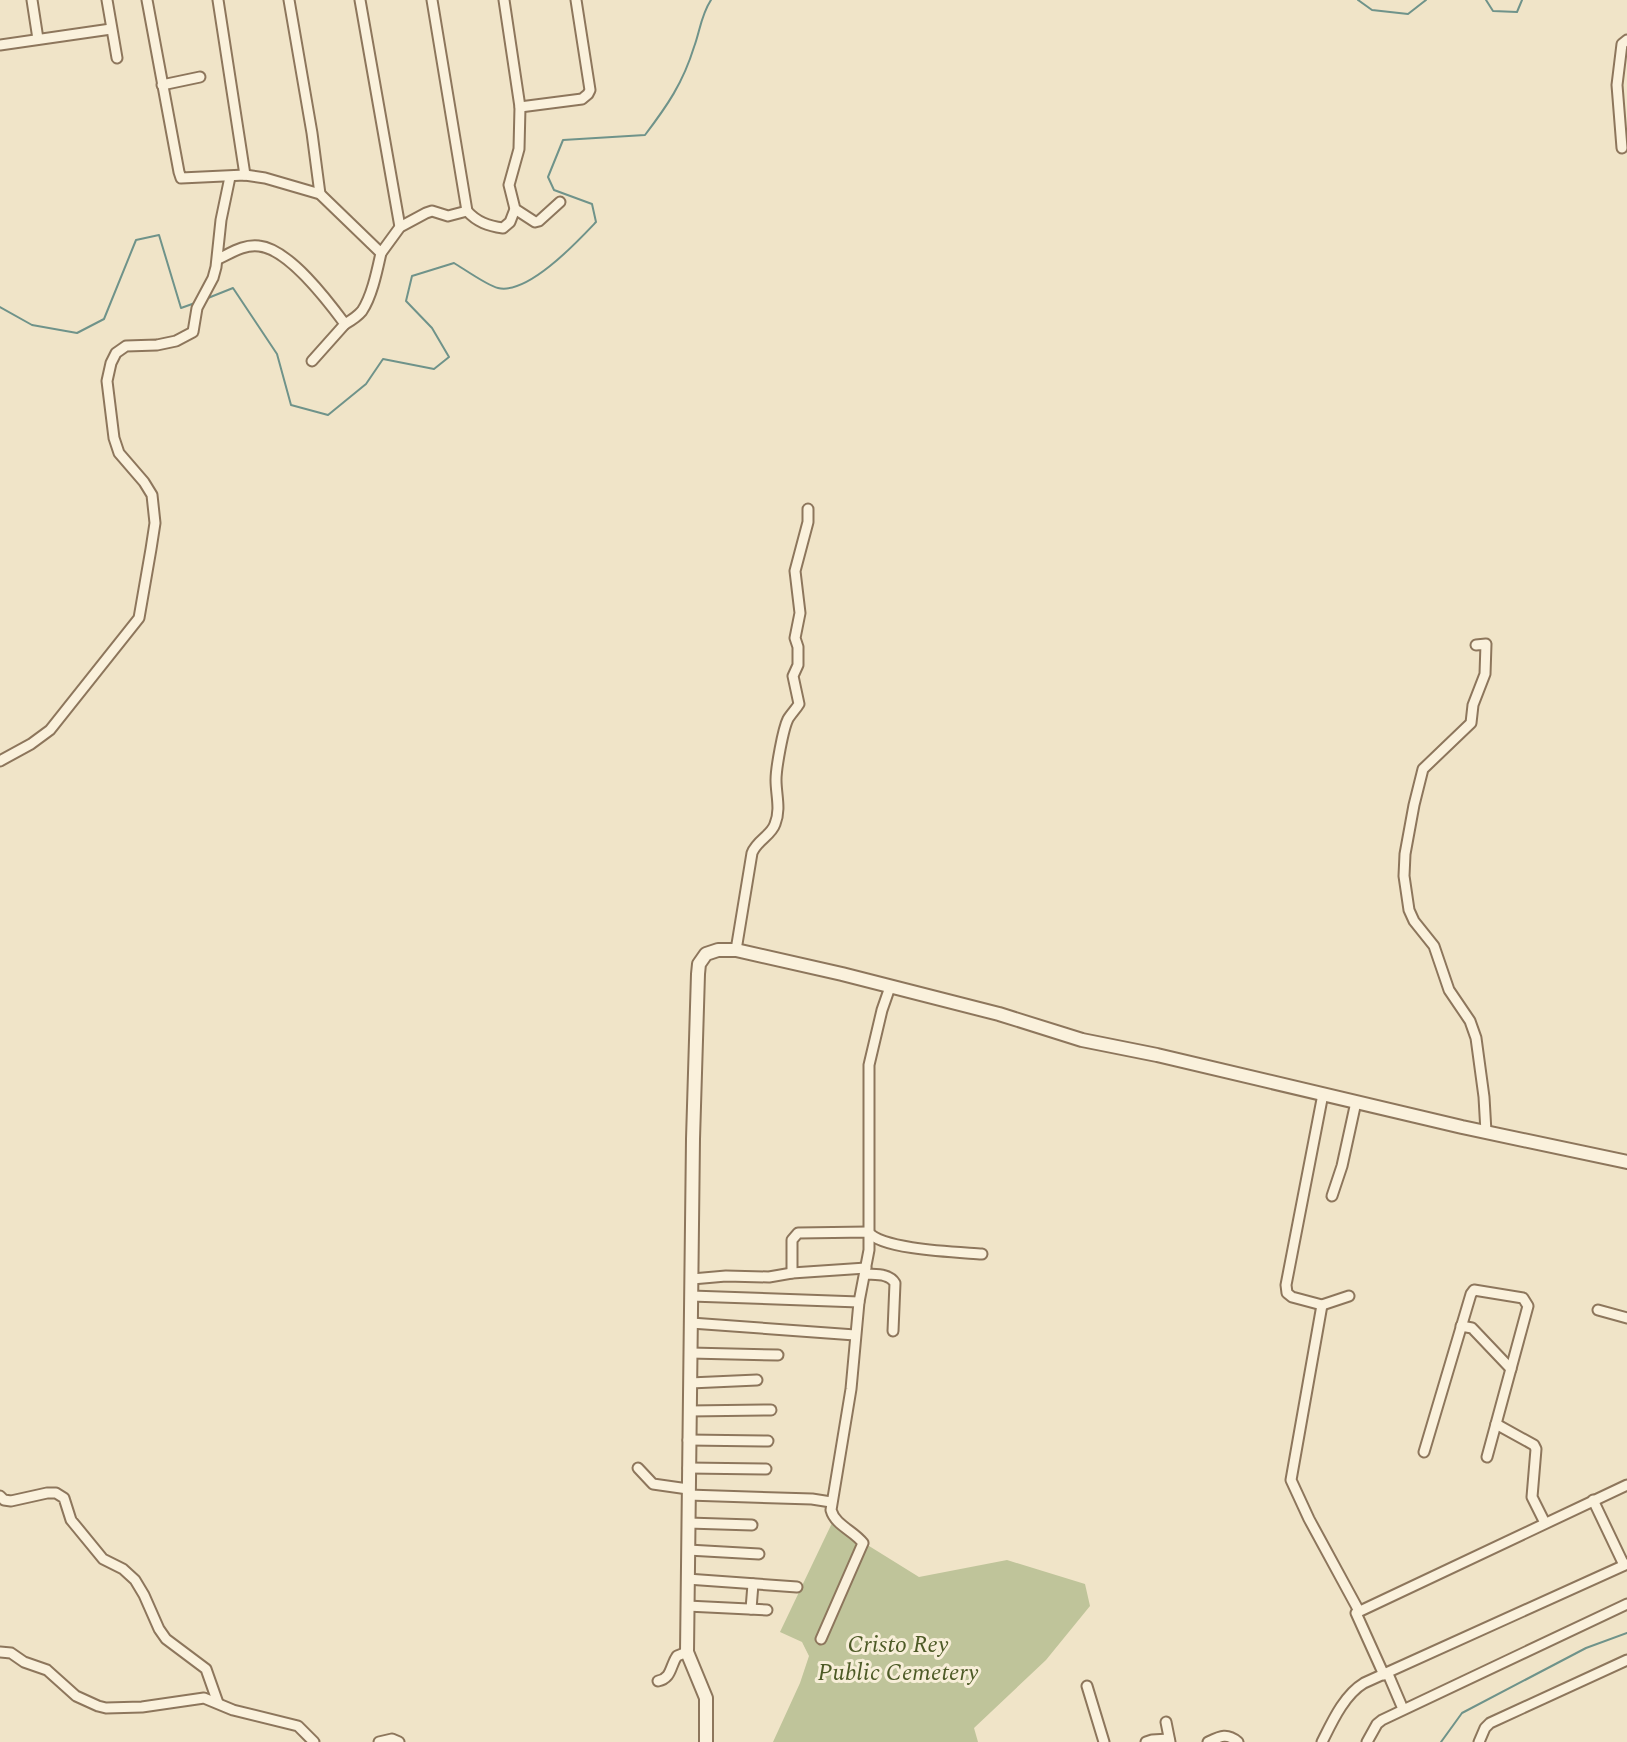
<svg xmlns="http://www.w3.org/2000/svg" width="1627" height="1742" font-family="Spectral,serif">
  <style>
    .cemetery { fill: #bfc49a }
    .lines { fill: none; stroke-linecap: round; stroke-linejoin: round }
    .stream { stroke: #6f938a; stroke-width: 2 }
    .minor-casing { stroke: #8d765c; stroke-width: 13 }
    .tertiary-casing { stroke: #8d765c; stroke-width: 16 }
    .minor { stroke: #faf1dc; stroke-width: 9 }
    .tertiary { stroke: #faf1dc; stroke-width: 12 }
    .labels { text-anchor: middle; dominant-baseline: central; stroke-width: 6; stroke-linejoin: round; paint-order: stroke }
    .park-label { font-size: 24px; font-style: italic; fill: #4d5a26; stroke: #f7eed8 }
  </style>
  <rect width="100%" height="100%" fill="#f0e4c8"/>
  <polygon class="cemetery" points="832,1523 919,1577 1007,1560 1085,1584 1090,1606 1046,1660 974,1728 978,1742 773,1742 800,1683 809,1656 802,1642 780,1632"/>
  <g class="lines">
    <g class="stream">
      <polyline points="1358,0 1372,10 1408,14 1426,0"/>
      <polyline points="1486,0 1493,11 1517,12 1522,0"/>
      <path d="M208,298L233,288L277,354L291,405L328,415L366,384L383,359L434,369L449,357L432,328L406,301L412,276L454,263C464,269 488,286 498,288C528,295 577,242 596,222L592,204L554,190L548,177L563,140L645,135C667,106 683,83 694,47C700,31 701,15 711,0"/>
      <polyline points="0,307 32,325 77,333 104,319 136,240 159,235 181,308 195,303"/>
      <polyline points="1441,1742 1462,1713 1586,1648 1627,1633"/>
    </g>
    <defs>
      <g id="minor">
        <polyline points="32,0 38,39"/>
        <polyline points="107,0 117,58"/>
        <polyline points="147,0 179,172 181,178 245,175 265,178 320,194 381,253 400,227 426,213 432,211 448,216 467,211"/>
        <polyline points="218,0 245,175"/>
        <polyline points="289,0 312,133 320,194"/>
        <polyline points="360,0 400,227"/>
        <path d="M432,0L467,211C477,222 488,226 503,228L510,222L515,209"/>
        <polyline points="504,0 520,107 519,149 509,185 515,209 535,222 539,221 560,202"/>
        <polyline points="0,45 111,29"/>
        <polyline points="162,85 200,77"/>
        <polyline points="520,107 582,99 588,94 590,90 576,0"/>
        <polyline points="1622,148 1617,85 1622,44 1627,40"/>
        <path d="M218,259C231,253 244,244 259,246C289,249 328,301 345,324L312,361"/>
        <path d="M345,324C352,320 357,317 362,311C372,296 377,271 381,253"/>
        <polyline points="1476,645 1486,644 1485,674 1473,705 1471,723 1423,769 1414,805 1405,854 1404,876 1409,910 1414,921 1434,946 1449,990 1470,1021 1476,1038 1484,1097 1486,1132"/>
        <polyline points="0,761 31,744 50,730 139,618 151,549 155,523 152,495 144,482 119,453 114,438 107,381 111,363 116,353 126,346 157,345 176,341 193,332 197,308 213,278 216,267 221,220 230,177"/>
        <path d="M736,950L752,853C757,840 771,836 775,824C781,809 776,795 776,780C776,768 783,729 788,719C791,714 796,709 799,704L793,676L798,665V647L795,638L800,613L795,571L808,522V509"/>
        <polyline points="1323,1094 1286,1285 1287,1293 1292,1297 1322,1305 1349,1296"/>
        <polyline points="1332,1196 1342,1166 1356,1102"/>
        <path d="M792,1273V1240L798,1233L868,1232C883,1250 957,1252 982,1254"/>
        <path d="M865,1274C875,1275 889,1273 895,1283L893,1331"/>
        <polyline points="692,1279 726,1276 769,1277 792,1273 866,1268"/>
        <polyline points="691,1296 859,1302"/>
        <polyline points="1322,1305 1291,1480 1309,1519 1359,1611"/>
        <polyline points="1598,1310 1627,1318"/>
        <polyline points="691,1323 855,1335"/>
        <polyline points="1461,1326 1472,1328 1511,1369"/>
        <polyline points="690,1353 778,1355"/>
        <polyline points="690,1383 757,1380"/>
        <polyline points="689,1411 771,1410"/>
        <polyline points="1496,1424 1534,1445 1536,1449 1532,1497 1545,1523"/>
        <polyline points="688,1440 768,1441"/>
        <polyline points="1424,1452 1471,1294 1474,1290 1523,1298 1528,1306 1487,1457"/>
        <polyline points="638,1468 653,1484 688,1489"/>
        <polyline points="688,1468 766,1469"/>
        <polyline points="688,1495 812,1499 831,1502"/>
        <polyline points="0,1496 4,1500 11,1501 47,1493 56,1493 64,1498 71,1520 103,1559 123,1569 135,1580 144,1595 159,1629 166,1639 206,1669 218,1703"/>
        <polyline points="1593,1500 1624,1565"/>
        <polyline points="688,1523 752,1525"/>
        <polyline points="688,1550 759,1554"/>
        <polyline points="687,1579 797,1587"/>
        <polyline points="687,1606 767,1610"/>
        <polyline points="751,1609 753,1584"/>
        <path d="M821,1639L863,1543C854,1531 835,1525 831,1510L851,1389L859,1302L869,1250V1065L882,1010L890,987"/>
        <polyline points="0,1652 11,1653 24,1662 47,1670 76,1696 98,1706 106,1708 142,1707 204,1698 233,1710 298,1726 314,1742"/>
        <polyline points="1388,1674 1403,1709"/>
        <polyline points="1384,1675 1356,1613 1627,1485"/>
        <path d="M658,1681C672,1678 670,1666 677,1656L687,1652"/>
        <polyline points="1087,1686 1104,1742"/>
        <polyline points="1166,1722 1170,1742"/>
        <polyline points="379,1742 392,1739 399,1742"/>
        <polyline points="1146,1742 1152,1740 1169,1739"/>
        <path d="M1208,1742C1221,1736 1227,1733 1238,1742"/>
        <path d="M1322,1742C1332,1722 1344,1695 1364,1683L1627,1564"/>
        <polyline points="1367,1742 1377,1724 1382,1720 1627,1604"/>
        <polyline points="1479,1742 1485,1728 1490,1723 1627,1660"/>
      </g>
      <polyline id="tertiary" points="706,1742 706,1698 687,1652 693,1139 698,974 699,964 706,954 718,950 736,950 842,974 999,1014 1082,1040 1157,1055 1462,1127 1627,1162"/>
    </defs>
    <use href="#minor" class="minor-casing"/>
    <use href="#tertiary" class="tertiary-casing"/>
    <use href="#minor" class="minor"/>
    <use href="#tertiary" class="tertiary"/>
  </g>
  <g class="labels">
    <g class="park-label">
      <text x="898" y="1645">Cristo Rey<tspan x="898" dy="28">Public Cemetery</tspan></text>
    </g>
  </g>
</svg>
